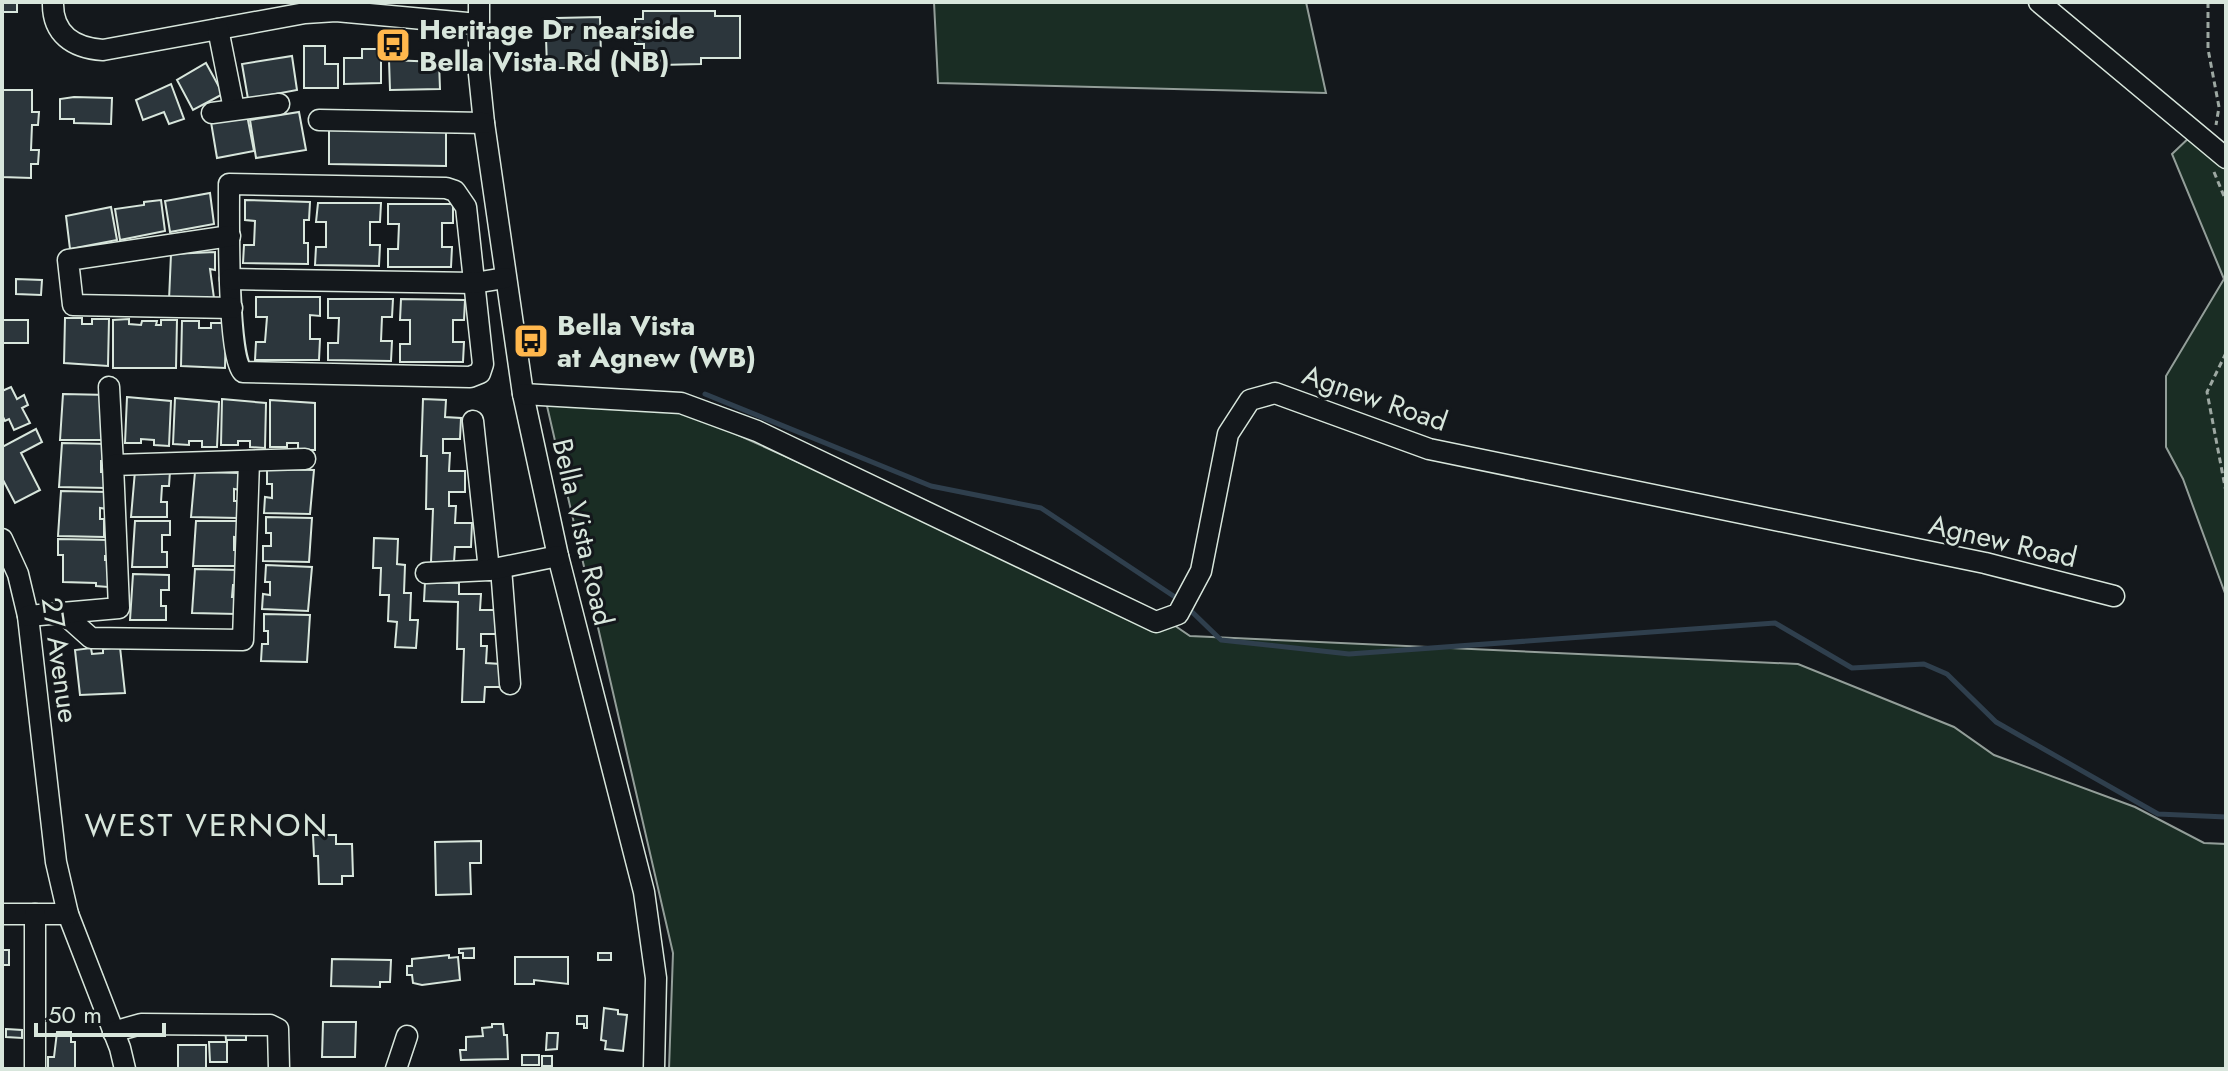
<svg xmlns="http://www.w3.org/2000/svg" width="2228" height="1071" font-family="Jost,sans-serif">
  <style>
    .green { fill: #1a2d24; stroke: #939e99; stroke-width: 2 }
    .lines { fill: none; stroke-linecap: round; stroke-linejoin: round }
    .stream { stroke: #2f3f4d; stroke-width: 5 }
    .building { fill: #2c363c; stroke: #d8e6dc; stroke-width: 2 }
    .minor-casing { stroke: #d8e6dc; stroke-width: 23 }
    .path { stroke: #9da8a2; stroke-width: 3; stroke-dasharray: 6 4; stroke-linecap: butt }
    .minor { stroke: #14181c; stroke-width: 20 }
    .labels { text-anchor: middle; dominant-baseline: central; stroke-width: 6; stroke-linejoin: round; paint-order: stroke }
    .poi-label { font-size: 28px; font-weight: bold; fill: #d8e6dc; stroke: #14181c; text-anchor: start }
    .street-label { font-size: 28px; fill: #d8e6dc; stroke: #14181c }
    .quarter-label { font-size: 32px; letter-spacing: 2px; fill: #d8e6dc; stroke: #14181c }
  </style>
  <rect width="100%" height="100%" fill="#14181c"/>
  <g class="green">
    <polygon points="934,2 1306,2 1326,93 938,83"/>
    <polygon points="2193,134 2226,169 2226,596 2183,479 2166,447 2166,376 2224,279 2172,154"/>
    <polygon points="544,393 680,409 1157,623 1168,621 1190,636 1798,664 1954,727 1994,755 2135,807 2204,843 2226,844 2226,1069 669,1069 673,953"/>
  </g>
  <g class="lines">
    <g class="stream">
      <polyline points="705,394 931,486 1041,508 1181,601"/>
      <polyline points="1188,608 1221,640 1349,654 1775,623 1852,668 1924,664 1947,674 1996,722 2158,814 2226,817"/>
    </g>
  </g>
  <g class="building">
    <rect x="2" y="2" width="15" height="10"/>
    <polygon points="643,11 715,11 715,16 740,16 740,58 701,58 701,64 661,65 661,52 644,52 644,44 635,44 635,19 643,19"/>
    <polygon points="600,17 601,56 571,56 571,68 547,68 546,37 555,37 557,18"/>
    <polygon points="304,46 325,46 325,64 338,64 338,88 304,88"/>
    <polygon points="362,49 381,49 381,83 344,84 344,58 362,58"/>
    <polygon points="292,56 297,90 248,99 242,64"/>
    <polygon points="389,60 439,62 440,89 390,90"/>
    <polygon points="206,63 223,94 193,110 177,80"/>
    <polygon points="171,84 184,119 169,124 164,112 143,120 136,100"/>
    <polygon points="2,90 32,90 32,112 39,112 38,125 32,125 31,150 39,150 38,164 31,164 31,178 2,177"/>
    <polygon points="74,97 112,98 111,124 74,123 74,119 60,119 60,99"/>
    <polygon points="299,112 306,150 256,158 250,120"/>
    <polygon points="247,115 254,151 217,158 211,122"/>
    <polygon points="329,128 446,131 446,166 329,164"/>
    <polygon points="210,193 214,224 170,232 165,201"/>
    <polygon points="161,200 165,231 120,240 115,209 144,205 144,202"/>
    <polygon points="245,200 310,202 309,220 304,220 304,243 308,243 308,264 243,263 244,245 254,245 255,221 245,220"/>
    <polygon points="318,203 381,203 380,222 370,222 370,245 380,245 379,266 315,265 316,247 326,247 326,222 316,222"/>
    <polygon points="388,204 453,204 453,223 442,223 442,247 452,247 451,267 388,267 388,249 398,249 399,224 388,224"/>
    <polygon points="111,207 117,240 70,249 66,216"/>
    <polygon points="215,252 215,270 210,269 214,298 169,300 171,254"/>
    <polygon points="16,279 42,280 41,295 16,294"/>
    <polygon points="256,297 320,297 320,316 310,315 310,339 320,339 319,360 255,360 256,342 265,342 267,317 256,317"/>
    <polygon points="328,299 393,299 392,317 382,317 381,341 392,341 391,361 328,360 328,343 338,343 339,318 328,318"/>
    <polygon points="401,299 465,300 464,320 453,320 453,342 464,342 463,362 400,362 400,344 410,344 410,320 400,320"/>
    <polygon points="65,318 82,318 82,324 92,324 92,319 109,319 108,366 64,363"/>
    <polygon points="129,319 129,324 141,325 142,321 157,321 156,325 161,325 161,320 177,320 176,368 113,368 113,320"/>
    <rect x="2" y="320" width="26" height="23"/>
    <polygon points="182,321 199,321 199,328 211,328 211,323 226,323 225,368 181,366"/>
    <polygon points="11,387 17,399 24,395 28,405 22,408 30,423 14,430 9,419 5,421 2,415 2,391"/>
    <polygon points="63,394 109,395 106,440 60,440"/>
    <polygon points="127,397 171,401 169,446 154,445 154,440 141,439 141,443 125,443"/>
    <polygon points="175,398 219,402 217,447 202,447 202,441 189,441 189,445 173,444"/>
    <polygon points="222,399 266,403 265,448 250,447 250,441 238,441 238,445 221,445"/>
    <polygon points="423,399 446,400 445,417 461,418 460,439 443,439 443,453 450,453 449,471 465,471 465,492 449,492 449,506 456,506 455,523 472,523 471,547 455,547 454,562 431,562 433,509 426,509 427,456 421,456"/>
    <polygon points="270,400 315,403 315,450 298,450 298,443 287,443 287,447 270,447"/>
    <polygon points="36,429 42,442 21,453 40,490 15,503 2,478 2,447"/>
    <polygon points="62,443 108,444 108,461 101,461 101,472 105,472 105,488 59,487"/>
    <polygon points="267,469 314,470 310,514 264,513 265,497 272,498 272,484 267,484"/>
    <polygon points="135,471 170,471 169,486 162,486 161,502 167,502 167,517 131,517"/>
    <polygon points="195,472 241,473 241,490 234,489 234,501 237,501 237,518 191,517"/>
    <polygon points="61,491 107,492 107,509 100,508 100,519 104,519 104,537 58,536"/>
    <polygon points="266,517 312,518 309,562 263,561 263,546 271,546 271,533 266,533"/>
    <polygon points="135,521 170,521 170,535 162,535 162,552 167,552 167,567 132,567"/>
    <polygon points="196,521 241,521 241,538 234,537 234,550 238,550 238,566 193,566"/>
    <polygon points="374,538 398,539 397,564 405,565 404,593 411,593 410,620 418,620 416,648 395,647 397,622 388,621 389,595 380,595 381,568 373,568"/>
    <polygon points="58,539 110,540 109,556 105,556 105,560 109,560 108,587 96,586 96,583 63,582 63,555 58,555"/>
    <polygon points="266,565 312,567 308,611 262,609 263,594 270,595 270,582 265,582"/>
    <polygon points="195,569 240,570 240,585 233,585 232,597 237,597 237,614 192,613"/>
    <polygon points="133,574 169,575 169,590 161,590 161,606 166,606 166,620 130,620"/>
    <polygon points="425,582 459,583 459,594 481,594 480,610 496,610 496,634 481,634 481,646 487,646 486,663 501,664 500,687 485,687 484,702 462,702 464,649 457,649 458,602 424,601"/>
    <polygon points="264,614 310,615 307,662 261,661 262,644 268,644 268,631 264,631"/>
    <polygon points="120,647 125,693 80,695 75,650 91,648 92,654 103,653 103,649"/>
    <polygon points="313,835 336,835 336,844 352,844 353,876 342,876 342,884 319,884 318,856 314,856"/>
    <polygon points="481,841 481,863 470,863 471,894 436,895 435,842"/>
    <polygon points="474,948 474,958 463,958 463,953 459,953 459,949"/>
    <rect x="2" y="950" width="7" height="15"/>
    <rect x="598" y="953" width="13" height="7"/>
    <polygon points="449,955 449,958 458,957 460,980 422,985 413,983 412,975 407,975 407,966 412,966 412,959"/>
    <polygon points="515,957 568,957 568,984 534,980 534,984 515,984"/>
    <polygon points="332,959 391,960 390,982 380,982 380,987 331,986"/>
    <polygon points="604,1008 618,1010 618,1014 627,1015 623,1051 605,1049 606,1041 601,1040"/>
    <polygon points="577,1016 587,1016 587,1028 584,1028 584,1024 577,1024"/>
    <polygon points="323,1022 356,1022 355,1057 322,1057"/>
    <polygon points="492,1024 503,1024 504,1035 507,1035 508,1059 461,1060 460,1050 466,1050 466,1037 483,1036 482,1028 492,1027"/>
    <polygon points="225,1028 246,1028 246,1040 226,1040"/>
    <polygon points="6,1029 22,1030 22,1038 6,1037"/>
    <polygon points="57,1032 71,1032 71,1042 75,1042 75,1069 48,1069 48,1057 54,1057"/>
    <polygon points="547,1033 558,1033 557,1049 546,1050"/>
    <polygon points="209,1042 227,1042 227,1062 210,1062"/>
    <rect x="178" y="1045" width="28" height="24"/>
    <rect x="522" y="1055" width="17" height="10"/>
    <rect x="542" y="1056" width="10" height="10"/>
  </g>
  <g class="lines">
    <defs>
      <g id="minor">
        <path d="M53,2C52,34 73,48 103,50L305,13L336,11L478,24"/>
        <polyline points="479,2 479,74 484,123 523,394 558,556 644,892 656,978 654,1069"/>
        <polyline points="2039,2 2226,158"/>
        <polyline points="218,29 234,109"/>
        <polyline points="212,113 279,104"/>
        <polyline points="319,120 484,123"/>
        <path d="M229,184L446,188L455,191L466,207L483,364L480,373L470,377L243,372C227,357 229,214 229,184Z"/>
        <polyline points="230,236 68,260 73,305 232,308"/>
        <polyline points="230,279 474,283 505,278"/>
        <polyline points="109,387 113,465"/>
        <polyline points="523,394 681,403 757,431 1156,622 1178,614 1201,571 1228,434 1250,400 1275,393 1429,449 1985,563 2114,596"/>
        <polyline points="473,421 489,570"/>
        <polyline points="2,539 18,574 28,616 56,862 68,914 120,1048 125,1069"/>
        <polyline points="501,568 510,684"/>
        <polyline points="426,573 489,570 558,556"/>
        <polyline points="64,614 91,638 243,640 249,461"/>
        <polyline points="28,616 119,608 113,465 305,459"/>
        <polyline points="2,914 68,914"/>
        <polyline points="113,1032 141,1024 270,1025 278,1029 279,1069"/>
        <polyline points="35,1069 35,914"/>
        <polyline points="396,1069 407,1036"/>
      </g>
    </defs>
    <use href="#minor" class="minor-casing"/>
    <g class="path">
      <polyline points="2208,2 2208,49 2219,107 2216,125"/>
      <polyline points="2214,172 2226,201"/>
      <polyline points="2226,353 2207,392 2226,492"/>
    </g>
    <use href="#minor" class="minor"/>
  </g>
  <defs>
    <symbol id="bus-square" viewBox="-11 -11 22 22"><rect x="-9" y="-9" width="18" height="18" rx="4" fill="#ffb74d" stroke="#14181c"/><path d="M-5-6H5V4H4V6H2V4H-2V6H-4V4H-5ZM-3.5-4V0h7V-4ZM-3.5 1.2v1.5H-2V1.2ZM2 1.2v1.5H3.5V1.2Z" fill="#111"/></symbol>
  </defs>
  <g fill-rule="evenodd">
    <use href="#bus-square" x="373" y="25" width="40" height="40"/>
    <use href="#bus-square" x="511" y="321" width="40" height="40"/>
  </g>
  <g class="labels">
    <g class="poi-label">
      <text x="419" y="29">Heritage Dr nearside<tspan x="419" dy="32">Bella Vista Rd (NB)</tspan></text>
      <text x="557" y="325">Bella Vista<tspan x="557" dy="32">at Agnew (WB)</tspan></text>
    </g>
    <g class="street-label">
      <text transform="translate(1375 398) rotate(19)">Agnew Road</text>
      <text transform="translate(583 532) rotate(77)">Bella Vista Road</text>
      <text transform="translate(2003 541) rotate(13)">Agnew Road</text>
      <text transform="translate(60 660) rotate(82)">27 Avenue</text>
    </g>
    <g class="quarter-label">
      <text x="207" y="825">WEST VERNON</text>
    </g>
  </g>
  <rect width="2228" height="1071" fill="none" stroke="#d8e6dc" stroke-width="8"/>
  <path d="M36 1023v12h128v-12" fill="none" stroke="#d8e6dc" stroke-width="4"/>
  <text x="48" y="1023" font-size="24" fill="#d8e6dc" stroke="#14181c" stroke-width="6" paint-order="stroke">50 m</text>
</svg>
